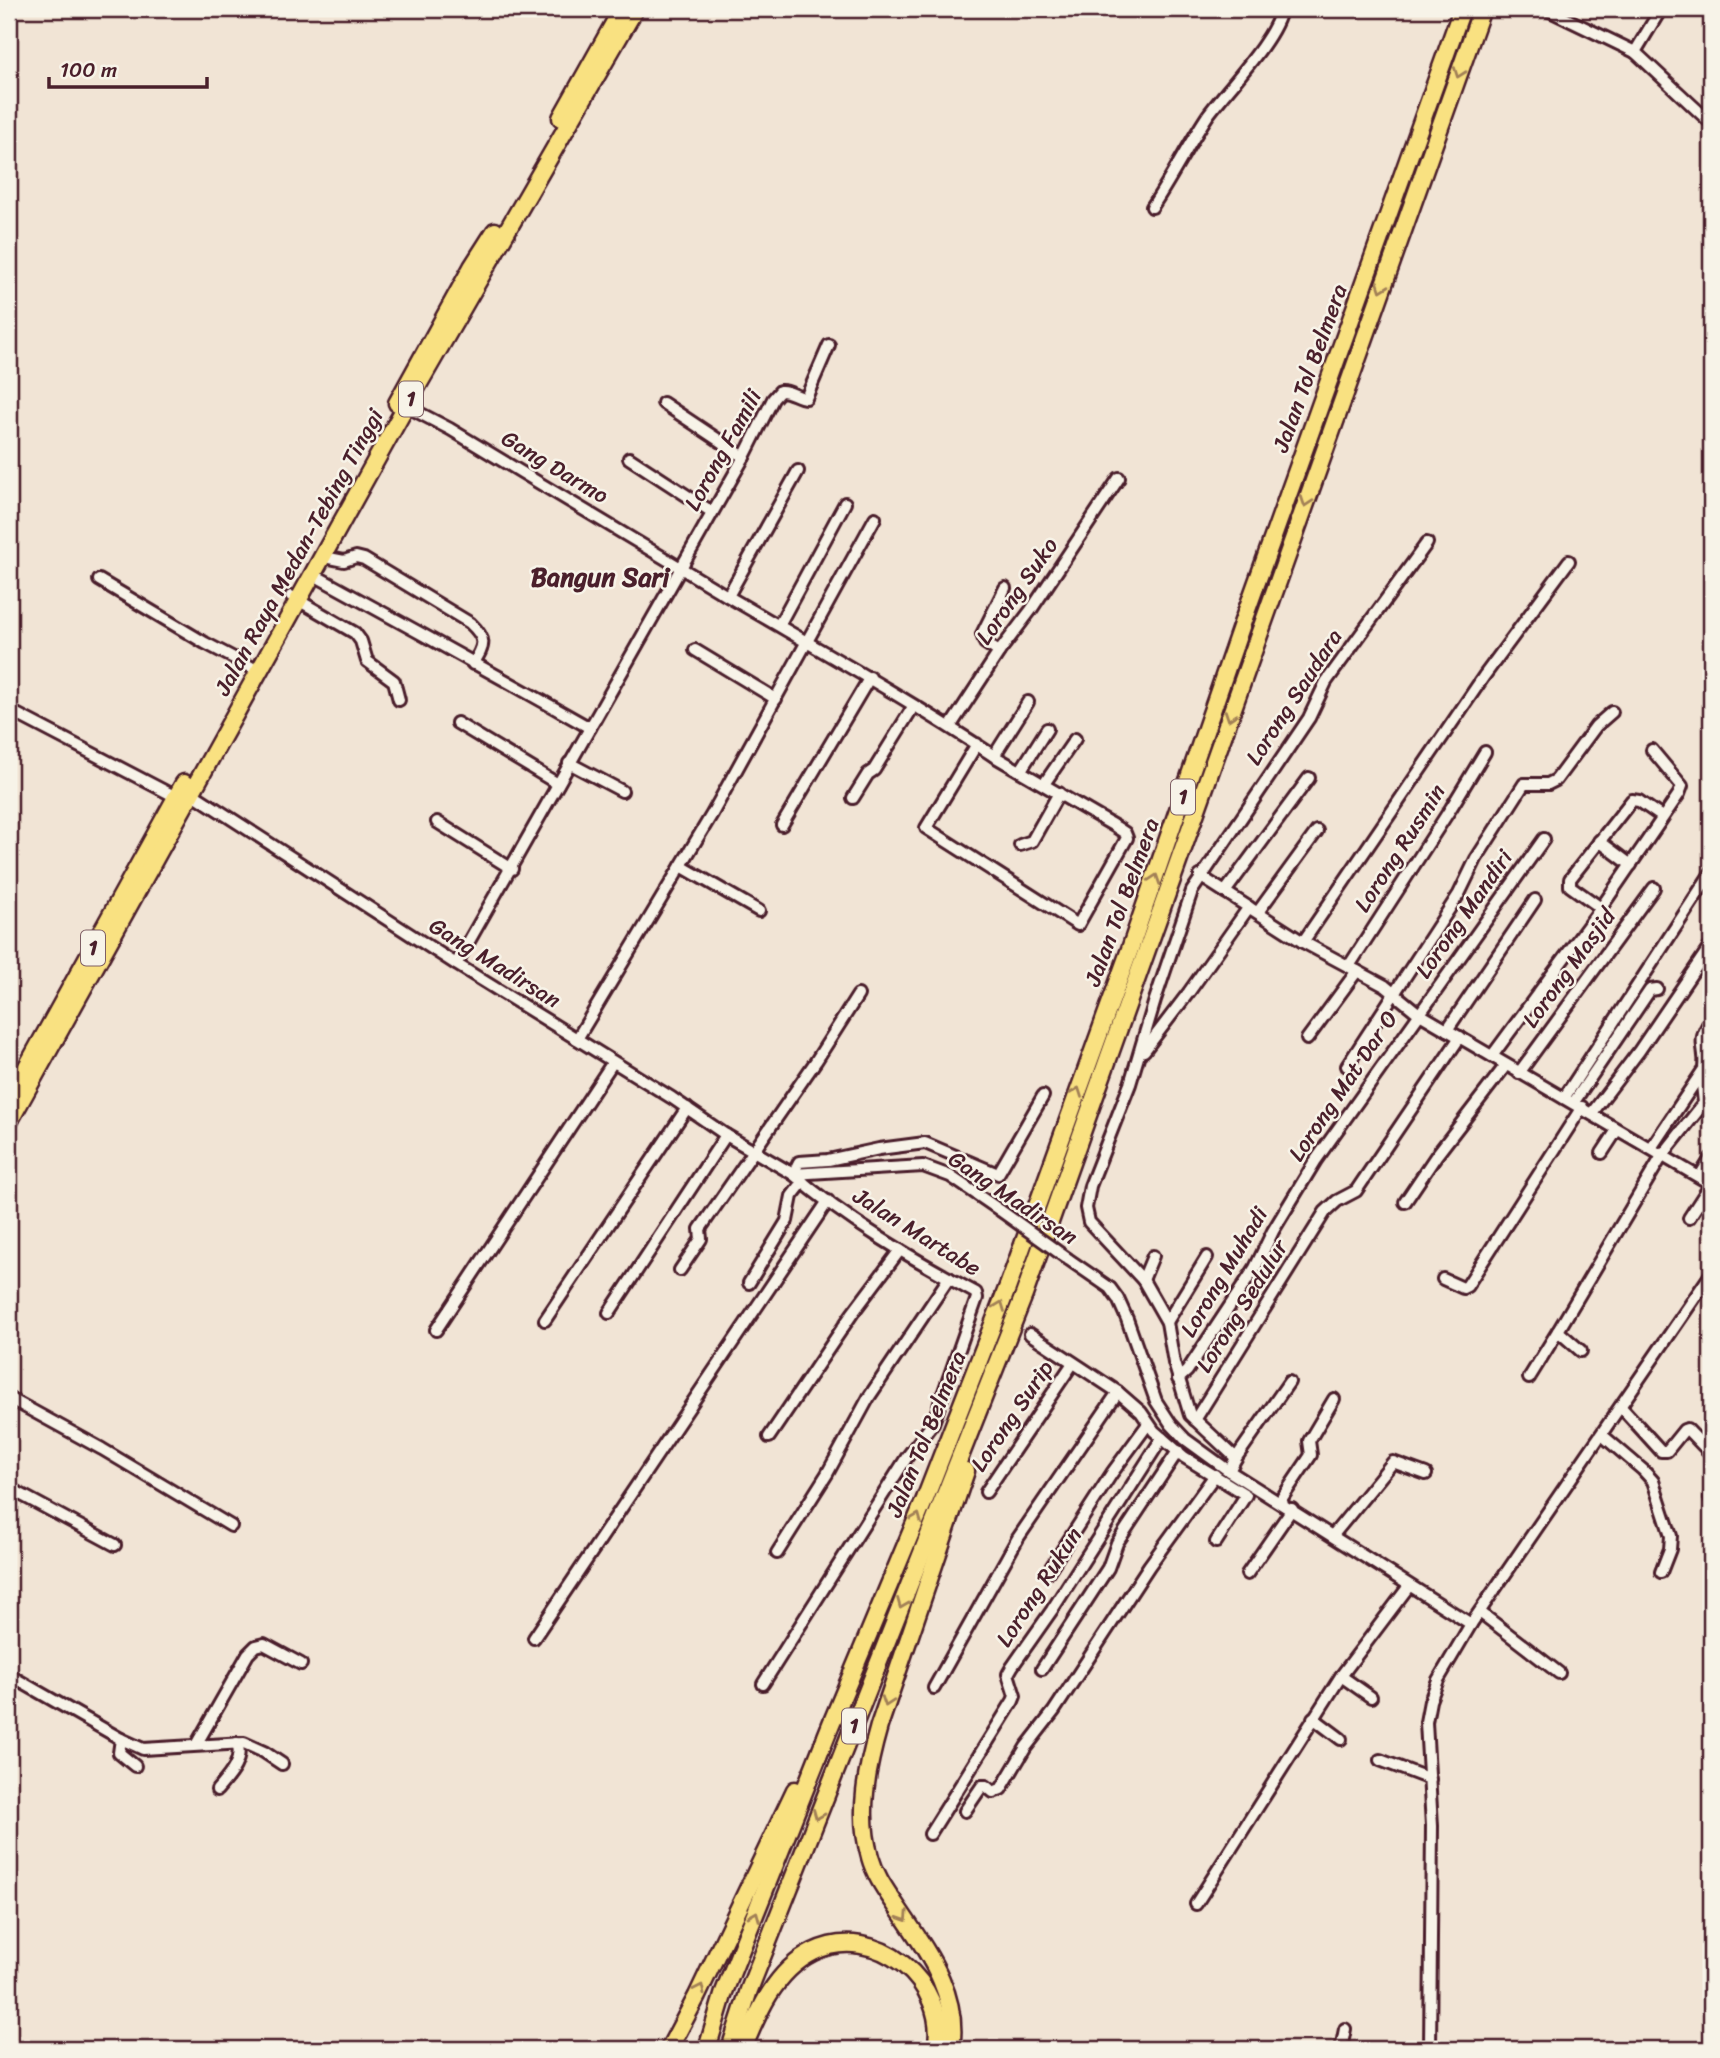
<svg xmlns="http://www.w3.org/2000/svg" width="1720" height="2058" font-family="Sriracha,sans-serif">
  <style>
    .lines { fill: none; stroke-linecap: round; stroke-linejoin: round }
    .minor-casing { stroke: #4a1f2b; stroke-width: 16 }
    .highway-casing { stroke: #4a1f2b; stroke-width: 21 }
    .minor { stroke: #f7f3e8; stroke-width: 10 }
    .highway { stroke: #f9e181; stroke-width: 16 }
    .minor-bridge-casing { stroke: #4a1f2b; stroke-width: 16; stroke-linecap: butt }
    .minor-bridge { stroke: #f7f3e8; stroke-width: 10 }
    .oneway { stroke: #a28056 }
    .labels { text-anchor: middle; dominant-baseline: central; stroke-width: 5; stroke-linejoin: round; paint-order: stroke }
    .shield { fill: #f7f3e8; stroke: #7e5f64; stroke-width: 2 }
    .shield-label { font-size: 21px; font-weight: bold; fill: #4a1f2b }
    .street-label { font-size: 23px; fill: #4a1f2b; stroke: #f7f3e8 }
    .quarter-label { font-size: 26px; font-weight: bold; fill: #4a1f2b; stroke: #f7f3e8 }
  </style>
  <rect width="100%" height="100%" fill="#f1e4d5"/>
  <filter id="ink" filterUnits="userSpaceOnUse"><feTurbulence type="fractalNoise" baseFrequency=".0143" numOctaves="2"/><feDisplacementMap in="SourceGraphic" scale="14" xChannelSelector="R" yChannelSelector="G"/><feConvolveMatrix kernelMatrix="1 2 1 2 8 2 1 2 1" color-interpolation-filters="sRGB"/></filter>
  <g filter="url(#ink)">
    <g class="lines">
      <defs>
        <g id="minor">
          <polyline points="1546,9 1635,52"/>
          <polyline points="1661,9 1635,52 1711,123"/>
          <path d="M1152,207C1172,177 1188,145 1208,115C1227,89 1277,37 1281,9"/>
          <polyline points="663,403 744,457"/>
          <path d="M406,406L450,429C543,485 636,542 729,597C818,649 908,699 994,756L1116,827L1125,833L1127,838L1078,925L926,828L977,744"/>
          <polyline points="629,458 712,512"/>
          <path d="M324,557L344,561L356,557L364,559L470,623C487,639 485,645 473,664"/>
          <path d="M314,575C406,625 498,676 590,728"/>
          <polyline points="99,580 205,643 251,667"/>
          <polyline points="291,596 355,633 361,641 367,661 394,681 399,700"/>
          <polyline points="728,596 798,471"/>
          <polyline points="779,625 845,503"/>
          <polyline points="695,650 776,699"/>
          <polyline points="999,652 985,643 982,634 1005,588"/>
          <polyline points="9,710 176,797"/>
          <polyline points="457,723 558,784"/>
          <polyline points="950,727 999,652 1031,610 1119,478"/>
          <polyline points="994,756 1028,702"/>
          <polyline points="569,763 622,791"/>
          <polyline points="1021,770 1047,729"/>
          <polyline points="1044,784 1075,739"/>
          <polyline points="187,790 456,964 672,1098 726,1135 793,1174 923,1166 950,1176 1001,1211"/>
          <polyline points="853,798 868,774 874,770 913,707"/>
          <polyline points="437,822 512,869"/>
          <polyline points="782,825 870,677"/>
          <polyline points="1599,841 1631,865"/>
          <polyline points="1020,845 1032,841 1059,793"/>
          <polyline points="681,866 759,911"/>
          <polyline points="1200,876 1303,942 1385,986 1418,1013 1711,1184"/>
          <polyline points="1225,892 1309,778"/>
          <polyline points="1601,908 1570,886 1570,879 1632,800 1639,801 1662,817"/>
          <polyline points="1258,912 1317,831"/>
          <polyline points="1303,942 1484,676 1569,561"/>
          <path d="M456,964L744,457L773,399L780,391C790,390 797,398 806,398L829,345"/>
          <polyline points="1349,966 1451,808 1485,752"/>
          <polyline points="1447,1030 1535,900"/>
          <polyline points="577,1039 712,814 875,518"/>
          <polyline points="1307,1039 1357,971"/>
          <polyline points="1144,1051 1189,992 1249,907"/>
          <polyline points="1492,1056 1601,908 1679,794 1682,786 1652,750"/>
          <polyline points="1347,1066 1459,894 1476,859 1524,784 1548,784 1556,780 1596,726 1612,712"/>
          <polyline points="1519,1073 1654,888"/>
          <polyline points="1564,1098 1711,873"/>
          <polyline points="1574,1102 1650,990 1657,989"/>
          <polyline points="1592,1113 1639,1051 1711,945"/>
          <path d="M1651,1148L1704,1069C1707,1046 1695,1043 1711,1020"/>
          <polyline points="1602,1153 1617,1130"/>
          <polyline points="1700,1176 1711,1158"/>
          <polyline points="1405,1202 1436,1156 1506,1065"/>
          <polyline points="1689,1218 1711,1184"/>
          <polyline points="1068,1259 1110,1288 1118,1299 1127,1319 1156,1401 1171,1424 1185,1439 1229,1471 1471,1624"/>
          <polyline points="680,1270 701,1239 700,1229 816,1061 858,995"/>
          <polyline points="1443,1279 1463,1288 1467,1286 1582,1107"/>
          <polyline points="1143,1280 1153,1256"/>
          <polyline points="749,1283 787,1221 792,1196 803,1182"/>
          <polyline points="609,1313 726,1135"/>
          <polyline points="545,1320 687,1108"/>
          <polyline points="1167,1322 1207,1257"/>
          <polyline points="436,1330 613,1062"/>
          <polyline points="1030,1334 1118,1392 1141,1412 1154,1431 1184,1457 1246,1495 1216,1542"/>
          <polyline points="1581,1351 1558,1331 1662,1156 1704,1103 1702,1084 1711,1065"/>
          <polyline points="1529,1378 1558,1331"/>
          <polyline points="1178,1379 1187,1371 1255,1268 1273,1231 1316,1160 1544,839"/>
          <polyline points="9,1398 102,1449 231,1526"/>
          <polyline points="1621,1407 1661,1451 1667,1451 1684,1430 1687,1429 1711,1454"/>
          <polyline points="1195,1420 1325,1212 1337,1201 1356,1191 1460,1037"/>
          <polyline points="1602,1435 1643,1470 1653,1481 1671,1536 1670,1549 1661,1572"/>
          <polyline points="769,1437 852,1314 900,1250"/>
          <polyline points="1236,1458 1289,1382"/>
          <polyline points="1229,1471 1236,1458 1190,1415 1174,1363 1167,1322 1143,1280 1089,1222 1086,1208 1090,1186 1130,1084 1155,1000 1192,891 1309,718 1326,682 1427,543"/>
          <polyline points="9,1488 115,1545"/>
          <polyline points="986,1492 1073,1363"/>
          <polyline points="1710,1498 1711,1499"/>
          <polyline points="1280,1501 1311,1455 1309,1441 1334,1399"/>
          <polyline points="1333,1535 1393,1462 1426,1474"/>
          <polyline points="777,1553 827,1474 869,1397 949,1278"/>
          <polyline points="1048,1572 1112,1473 1148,1424"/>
          <polyline points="1247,1574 1292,1509"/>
          <polyline points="1481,1613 1559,1673"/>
          <polyline points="534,1638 828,1201"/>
          <polyline points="1042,1669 1108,1568 1117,1543 1178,1451"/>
          <polyline points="9,1675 121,1739 143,1749 244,1743 264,1752 282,1764"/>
          <polyline points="1341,1676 1371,1697"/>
          <path d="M763,1684L907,1457L933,1423L977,1298L976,1293C913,1259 847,1221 793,1174L799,1162L828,1160L879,1149L925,1143L998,1174L1043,1096"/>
          <polyline points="934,1688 1018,1538 1118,1392"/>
          <polyline points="1313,1718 1341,1739"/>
          <polyline points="121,1739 119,1753 135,1766"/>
          <polyline points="196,1745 248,1654 256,1646 264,1644 301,1664"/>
          <polyline points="1380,1760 1430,1779"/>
          <path d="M217,1790C228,1777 244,1761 237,1743"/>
          <polyline points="965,1811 982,1786 986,1786 993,1792 1001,1789 1026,1747 1054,1711 1149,1566 1215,1475"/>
          <polyline points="930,1834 1013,1701 1015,1696 1008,1674 1012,1667 1052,1610 1162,1438"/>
          <polyline points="1196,1904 1341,1676 1409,1586"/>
          <polyline points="1341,2049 1345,2029"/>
          <polyline points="1430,2049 1432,1826 1426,1722 1430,1701 1438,1680 1471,1624 1711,1274"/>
        </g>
        <g id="highway">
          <polyline points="561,118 622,9"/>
          <polyline points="397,403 472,267 495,231"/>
          <polyline points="9,1099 184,783"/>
          <polyline points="9,1122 406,406 635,9"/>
          <polyline points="669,2049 697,1996 795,1790"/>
          <polyline points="707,2049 724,1992 831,1724 925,1499 1008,1286 1130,949 1243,621 1462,9"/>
          <polyline points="730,2049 749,1990 1024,1295 1482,9"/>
          <path d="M743,2049C758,2012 775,1971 813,1952C875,1921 950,1983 936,2049"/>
          <path d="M951,2049C960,1992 925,1949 895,1904C885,1889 875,1875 870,1857C857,1814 867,1768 879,1726L966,1471"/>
        </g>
      </defs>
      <use href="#minor" class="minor-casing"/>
      <use href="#highway" class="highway-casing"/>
      <use href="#minor" class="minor"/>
      <use href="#highway" class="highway"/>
      <defs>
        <polyline id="minor-bridge" points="1001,1211 1068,1259"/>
      </defs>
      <use href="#minor-bridge" class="minor-bridge-casing"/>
      <use href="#minor-bridge" class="minor-bridge"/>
    </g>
    <defs><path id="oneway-chevron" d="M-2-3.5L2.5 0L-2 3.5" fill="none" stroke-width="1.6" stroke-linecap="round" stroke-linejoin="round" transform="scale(1.75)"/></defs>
    <g class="oneway">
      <use href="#oneway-chevron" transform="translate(1459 73) rotate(110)"/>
      <use href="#oneway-chevron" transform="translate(1382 287) rotate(110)"/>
      <use href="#oneway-chevron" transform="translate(1306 502) rotate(109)"/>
      <use href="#oneway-chevron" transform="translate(1230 716) rotate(109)"/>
      <use href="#oneway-chevron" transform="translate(1155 879) rotate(-71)"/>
      <use href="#oneway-chevron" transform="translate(1077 1092) rotate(-70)"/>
      <use href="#oneway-chevron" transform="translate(1000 1306) rotate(-69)"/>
      <use href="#oneway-chevron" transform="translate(917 1518) rotate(-68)"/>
      <use href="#oneway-chevron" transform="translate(902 1604) rotate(112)"/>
      <use href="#oneway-chevron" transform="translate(887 1702) rotate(109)"/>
      <use href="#oneway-chevron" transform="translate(818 1815) rotate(112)"/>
      <use href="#oneway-chevron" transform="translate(755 1916) rotate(-68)"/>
      <use href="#oneway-chevron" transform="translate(904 1917) rotate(57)"/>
      <use href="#oneway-chevron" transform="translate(700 1989) rotate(-64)"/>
    </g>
  </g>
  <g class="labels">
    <g class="shield">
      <rect x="399" y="381.5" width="24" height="35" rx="5"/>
      <rect x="1171" y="779.5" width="24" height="35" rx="5"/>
      <rect x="81" y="930.5" width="24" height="35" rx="5"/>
      <rect x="842" y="1708.5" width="24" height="35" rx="5"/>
    </g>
    <g class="shield-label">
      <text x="411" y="399">1</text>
      <text x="1183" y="797">1</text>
      <text x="93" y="948">1</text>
      <text x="854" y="1726">1</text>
    </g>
    <g class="street-label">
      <text transform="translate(1310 368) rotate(-70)">Jalan Tol Belmera</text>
      <text transform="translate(723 450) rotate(-61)">Lorong Famili</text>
      <text transform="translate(555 467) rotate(31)">Gang Darmo</text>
      <text transform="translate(299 552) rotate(-61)">Jalan Raya Medan-Tebing Tinggi</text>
      <text transform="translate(1017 591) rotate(-55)">Lorong Suko</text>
      <text transform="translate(1294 697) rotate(-57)">Lorong Saudara</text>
      <text transform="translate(1400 848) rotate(-57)">Lorong Rusmin</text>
      <text transform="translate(1122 902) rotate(-70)">Jalan Tol Belmera</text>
      <text transform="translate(1464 914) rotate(-55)">Lorong Mandiri</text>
      <text transform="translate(495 963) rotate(32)">Gang Madirsan</text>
      <text transform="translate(1569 968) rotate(-54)">Lorong Masjid</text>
      <text transform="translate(1343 1086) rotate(-56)">Lorong Mat Dar O</text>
      <text transform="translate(1013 1198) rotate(34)">Gang Madirsan</text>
      <text transform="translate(917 1232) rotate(32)">Jalan Martabe</text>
      <text transform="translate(1224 1272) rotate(-59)">Lorong Muhadi</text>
      <text transform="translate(1242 1306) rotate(-58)">Lorong Sedulur</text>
      <text transform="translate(1012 1416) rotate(-56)">Lorong Surip</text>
      <text transform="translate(926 1434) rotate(-68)">Jalan Tol Belmera</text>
      <text transform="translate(1039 1587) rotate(-57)">Lorong Rukun</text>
    </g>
    <g class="quarter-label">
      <text x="600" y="577">Bangun Sari</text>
    </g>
  </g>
  <rect width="1720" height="2058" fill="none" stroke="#f7f3e8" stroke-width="35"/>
  <rect x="18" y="18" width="1685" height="2023" fill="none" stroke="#4a1f2b" stroke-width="2.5" filter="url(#ink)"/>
  <path d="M49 77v10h158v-10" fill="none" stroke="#4a1f2b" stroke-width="3.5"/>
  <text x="60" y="77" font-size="21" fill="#4a1f2b" stroke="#f7f3e8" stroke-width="5" paint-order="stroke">100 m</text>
</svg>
